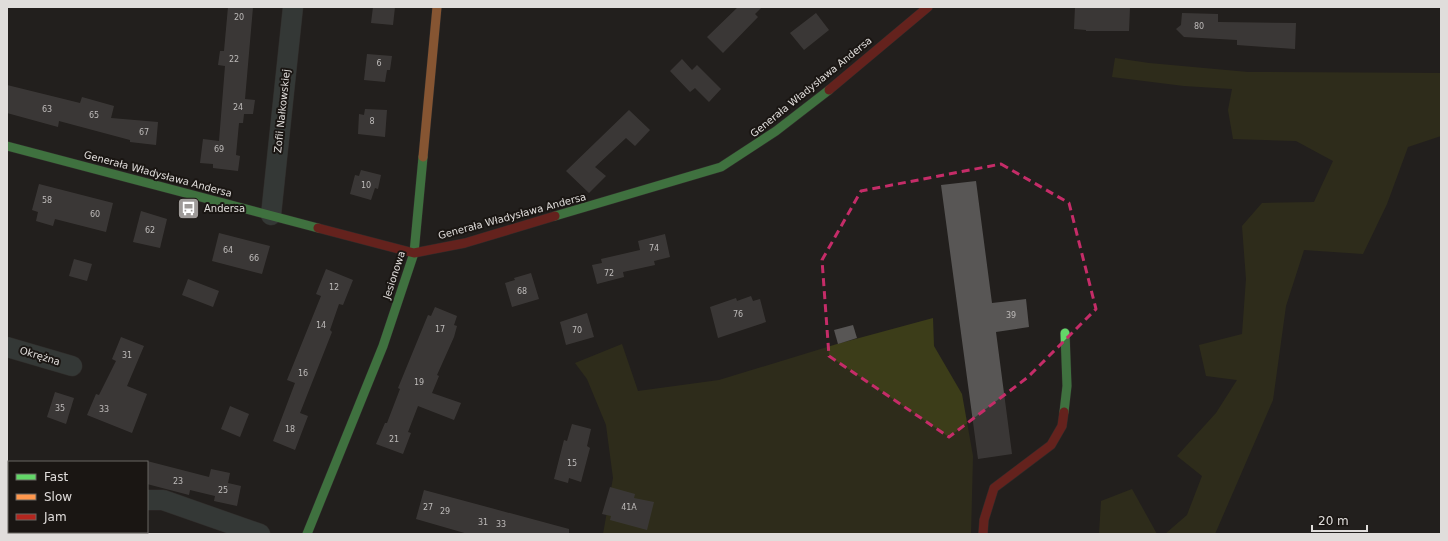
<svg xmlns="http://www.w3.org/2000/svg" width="1448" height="541" font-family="'DejaVu Sans',sans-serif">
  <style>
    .green { fill: #3c3d19 }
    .building { fill: #585655 }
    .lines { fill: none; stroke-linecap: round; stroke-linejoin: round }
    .street-casing { stroke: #3c3a38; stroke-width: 21 }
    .fast-casing { stroke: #3c3a38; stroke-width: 10 }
    .slow-casing { stroke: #3c3a38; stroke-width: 10 }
    .jam-casing { stroke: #3c3a38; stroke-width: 10 }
    .street { stroke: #4b5754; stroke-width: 20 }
    .fast { stroke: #63d668; stroke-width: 9 }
    .slow { stroke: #ff974d; stroke-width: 9 }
    .jam { stroke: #b3261e; stroke-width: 9 }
    .marked { fill: none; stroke: #c52c68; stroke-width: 3; stroke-dasharray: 8 5; stroke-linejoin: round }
    .labels { text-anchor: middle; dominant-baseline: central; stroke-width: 4; stroke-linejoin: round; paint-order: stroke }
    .number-label { font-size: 8px; fill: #bebbba }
    .street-label { font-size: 10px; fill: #e0dddb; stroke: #1a1613 }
    .poi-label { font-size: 10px; fill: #e0dddb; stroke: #1a1613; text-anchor: start }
  </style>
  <rect width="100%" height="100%" fill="#221f1d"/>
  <g class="green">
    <polygon points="1115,58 1149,63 1248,72 1441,73 1441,136 1408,147 1387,204 1363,254 1304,250 1286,306 1273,400 1215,534 1165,534 1187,515 1202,476 1177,456 1216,413 1237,380 1206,376 1199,345 1242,334 1246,279 1242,226 1262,203 1314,202 1333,161 1296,141 1233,139 1228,110 1232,89 1184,86 1112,77"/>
    <polygon points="933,318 934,346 962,394 973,456 971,534 603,534 613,478 606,425 587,379 575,363 622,344 638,391 719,380 837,344"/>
    <polygon points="1132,489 1157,534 1099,534 1101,501"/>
  </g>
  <g class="building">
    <polygon points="228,7 253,7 245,99 255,100 253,114 244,114 243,123 239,123 236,155 240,156 238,171 213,168 213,164 200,163 203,139 219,141 225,66 218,65 220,51 224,51"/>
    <polygon points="373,7 395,7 393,25 371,23"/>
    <polygon points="738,7 762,7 755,14 758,17 723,53 707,37"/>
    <polygon points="1075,7 1130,7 1129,31 1086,31 1086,30 1074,29"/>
    <polygon points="816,13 829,30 804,50 790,33"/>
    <polygon points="1182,13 1218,14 1218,22 1296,23 1295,49 1237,45 1237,40 1184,37 1176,29 1181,25"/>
    <polygon points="367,54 392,56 390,70 387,70 385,82 364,80"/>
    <polygon points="682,59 692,70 697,65 721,89 709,102 695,88 690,92 670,71"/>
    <polygon points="7,85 80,103 82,97 114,106 111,118 158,122 156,145 130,142 130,140 59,121 58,127 7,113"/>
    <polygon points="365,109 387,110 385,137 358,134 359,114 364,115"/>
    <polygon points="629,110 650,130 635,146 626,138 595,167 606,176 589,193 566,171"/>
    <polygon points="361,170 381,175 378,189 375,188 371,200 350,194 355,175 359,176"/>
    <polygon points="976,181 992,303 1026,299 1029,327 996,332 1012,454 978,459 941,185"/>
    <polygon points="39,184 113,203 106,232 55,219 53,226 36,221 38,212 32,210"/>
    <polygon points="141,211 167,219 160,248 133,242"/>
    <polygon points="219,233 270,246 262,274 212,261"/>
    <polygon points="665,234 670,257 654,261 655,265 623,272 624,277 597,284 592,265 602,263 601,259 640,250 638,241"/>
    <polygon points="74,259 92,264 87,281 69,276"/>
    <polygon points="326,269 353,280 343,305 339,304 330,330 332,332 300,413 308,416 295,450 273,441 295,383 287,380 321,296 316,294"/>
    <polygon points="531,273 539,299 512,307 505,283 515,280 514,278"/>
    <polygon points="188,279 219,291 213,307 182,295"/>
    <polygon points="751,296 753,301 760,299 766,322 718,338 710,307 736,298 737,301"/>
    <polygon points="435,307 457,316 454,325 457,326 454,337 437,375 439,376 432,393 461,403 454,420 418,406 408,432 411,433 403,454 376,444 385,423 387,423 400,389 398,388 428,315 431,316"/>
    <polygon points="587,313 594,337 566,345 560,322"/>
    <polygon points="853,325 857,338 838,344 834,330"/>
    <polygon points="121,337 144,346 127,386 147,394 132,433 87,415 96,394 99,395 116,361 112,359"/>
    <polygon points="55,392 74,398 66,424 47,417"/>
    <polygon points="230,406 249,414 240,437 221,429"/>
    <polygon points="572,424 591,429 587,446 590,448 581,482 569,478 568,483 554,479 564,440 567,441"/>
    <polygon points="147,461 209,477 211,469 230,473 228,483 241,486 237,506 214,501 215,496 190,490 189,495 147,484"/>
    <polygon points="610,487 635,494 634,498 654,502 647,530 610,520 611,516 602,514"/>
    <polygon points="424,490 569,529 569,534 468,534 416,519"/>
  </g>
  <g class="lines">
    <defs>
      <g id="street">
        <polyline points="271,215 293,7"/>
        <polyline points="7,347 72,366"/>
        <polyline points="147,500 163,500 260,534"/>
        <polyline points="27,534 31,532"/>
      </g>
      <g id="fast">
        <polyline points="7,146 318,228"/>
        <polyline points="555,216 721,167 776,131 829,90"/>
        <polyline points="1064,412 1067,386 1065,333"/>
        <polyline points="307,534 383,346 414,253 423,157"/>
      </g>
      <polyline id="slow" points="423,157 437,7"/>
      <g id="jam">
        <polyline points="829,90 928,7"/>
        <polyline points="318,228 414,253 465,243 555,216"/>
        <polyline points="983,534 984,520 994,488 1051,445 1062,426 1064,412"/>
      </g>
    </defs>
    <use href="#street" class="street-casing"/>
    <use href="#fast" class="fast-casing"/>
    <use href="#slow" class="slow-casing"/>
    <use href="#jam" class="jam-casing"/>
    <use href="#street" class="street"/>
    <use href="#fast" class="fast"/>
    <use href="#slow" class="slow"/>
    <use href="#jam" class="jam"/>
  </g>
  <path d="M0 0H1448V541H0ZM1001,164L1069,203L1096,309L1028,377L949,437L829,356L822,260L861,191Z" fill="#221f1d" fill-opacity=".55" fill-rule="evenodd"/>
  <path class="marked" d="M1001,164L1069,203L1096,309L1028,377L949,437L829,356L822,260L861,191Z"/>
  <defs>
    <symbol id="bus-square" viewBox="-11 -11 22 22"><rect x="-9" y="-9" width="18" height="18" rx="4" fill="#9e9a98" stroke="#1a1613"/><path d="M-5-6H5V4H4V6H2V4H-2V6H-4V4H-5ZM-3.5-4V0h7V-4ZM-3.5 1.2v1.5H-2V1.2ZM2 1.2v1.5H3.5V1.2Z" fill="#fff"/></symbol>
  </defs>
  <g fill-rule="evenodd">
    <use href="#bus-square" x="176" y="196" width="25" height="25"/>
  </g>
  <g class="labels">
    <g class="number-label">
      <text x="239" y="17">20</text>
      <text x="1199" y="26">80</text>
      <text x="234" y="59">22</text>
      <text x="379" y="63">6</text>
      <text x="238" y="107">24</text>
      <text x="47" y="109">63</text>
      <text x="94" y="115">65</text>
      <text x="372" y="121">8</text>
      <text x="144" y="132">67</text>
      <text x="219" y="149">69</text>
      <text x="366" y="185">10</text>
      <text x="47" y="200">58</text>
      <text x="95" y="214">60</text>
      <text x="150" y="230">62</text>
      <text x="654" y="248">74</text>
      <text x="228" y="250">64</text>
      <text x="254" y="258">66</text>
      <text x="609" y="273">72</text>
      <text x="334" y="287">12</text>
      <text x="522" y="291">68</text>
      <text x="738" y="314">76</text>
      <text x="1011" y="315">39</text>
      <text x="321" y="325">14</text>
      <text x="440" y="329">17</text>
      <text x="577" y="330">70</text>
      <text x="127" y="355">31</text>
      <text x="303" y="373">16</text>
      <text x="419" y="382">19</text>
      <text x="60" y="408">35</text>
      <text x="104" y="409">33</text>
      <text x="290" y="429">18</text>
      <text x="394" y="439">21</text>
      <text x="572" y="463">15</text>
      <text x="178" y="481">23</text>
      <text x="223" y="490">25</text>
      <text x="428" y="507">27</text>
      <text x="629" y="507">41A</text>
      <text x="445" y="511">29</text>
      <text x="483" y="522">31</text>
      <text x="501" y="524">33</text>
    </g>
    <g class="street-label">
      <text transform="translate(811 87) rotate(-39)">Generała Władysława Andersa</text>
      <text transform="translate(282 111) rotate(-84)">Zofii Nałkowskiej</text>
      <text transform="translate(158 174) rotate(15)">Generała Władysława Andersa</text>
      <text transform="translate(512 216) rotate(-15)">Generała Władysława Andersa</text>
      <text transform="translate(394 275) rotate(-72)">Jesionowa</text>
      <text transform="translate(40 356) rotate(17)">Okrężna</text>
    </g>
    <g class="poi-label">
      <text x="204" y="208">Andersa</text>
    </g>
  </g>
  <rect width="1448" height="541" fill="none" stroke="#e0dddb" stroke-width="16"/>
  <rect x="8" y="461" width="140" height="72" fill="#1a1613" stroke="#696663"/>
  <rect x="16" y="474" width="20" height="6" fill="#63d668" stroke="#696663"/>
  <text x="44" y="481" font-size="12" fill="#e0dddb">Fast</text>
  <rect x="16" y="494" width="20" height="6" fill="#ff974d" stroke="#696663"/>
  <text x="44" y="501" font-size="12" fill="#e0dddb">Slow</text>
  <rect x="16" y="514" width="20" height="6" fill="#b3261e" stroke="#696663"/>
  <text x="44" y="521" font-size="12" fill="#e0dddb">Jam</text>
  <path d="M1312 525v6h55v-6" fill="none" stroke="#e0dddb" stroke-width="2"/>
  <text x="1318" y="525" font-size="12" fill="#e0dddb" stroke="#1a1613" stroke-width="3" paint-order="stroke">20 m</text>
</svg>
